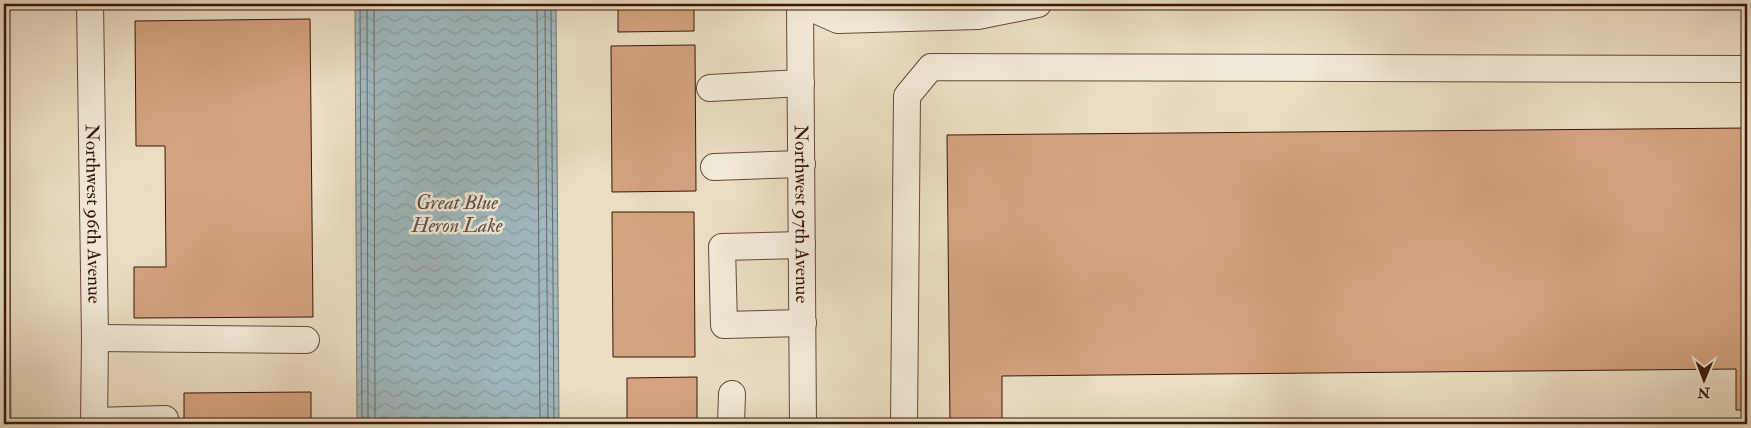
<svg xmlns="http://www.w3.org/2000/svg" width="1751" height="428" font-family="'IM FELL Double Pica',serif">
  <style>
    .water { fill: url(#water-waves); stroke: #767876 }
    .lines { fill: none; stroke-linecap: round; stroke-linejoin: round }
    .shore { stroke: #6c6864; stroke-width: 1 }
    .building { fill: #d5a381; stroke: #381609 }
    .minor-casing { stroke: #654838; stroke-width: 28 }
    .minor { stroke: #f2ead8; stroke-width: 26 }
    .labels { text-anchor: middle; dominant-baseline: central; stroke-width: 5; stroke-linejoin: round; paint-order: stroke }
    .street-label { font-size: 19px; fill: #381609; stroke: #f2ead8 }
    .water-label { font-size: 20px; font-style: italic; fill: #5c4f49; stroke: #f2ead8 }
  </style>
  <defs>
    <pattern id="water-waves" width="16" height="10" patternUnits="userSpaceOnUse" patternTransform="scale(1.25)"><rect width="16" height="10" fill="#9fb9bf"/><path d="M0 5q4-4 8 0t8 0" fill="none" stroke="#8a9ea3"/></pattern>
  </defs>
  <rect width="100%" height="100%" fill="#ebdec3"/>
  <filter id="stains"><feTurbulence type="fractalNoise" baseFrequency=".004" numOctaves="4"/><feColorMatrix values="0 0 0 0 .2 0 0 0 0 .09 0 0 0 0 .02 0 0 0 .5 -.17"/></filter>
  <radialGradient id="worn" r=".72"><stop offset=".6" stop-color="#630" stop-opacity="0"/><stop offset="1" stop-color="#630" stop-opacity=".3"/></radialGradient>
  <g class="water">
    <polygon points="4,4 9,4 11,424 4,424"/>
    <polygon points="355,4 556,4 559,424 357,424"/>
  </g>
  <g class="lines">
    <g class="shore">
      <polyline points="360,4 362,424"/>
      <polyline points="367,4 368,424"/>
      <polyline points="374,4 375,424"/>
      <polyline points="537,4 540,424"/>
      <polyline points="545,4 548,424"/>
      <polyline points="551,4 554,424"/>
      <polyline points="4,50 6,424"/>
    </g>
  </g>
  <g class="building">
    <polygon points="618,4 694,4 694,31 618,32"/>
    <polygon points="310,19 313,317 134,318 134,267 166,267 165,146 136,146 135,21"/>
    <polygon points="695,45 696,191 612,192 611,46"/>
    <polygon points="1747,128 1747,410 1736,410 1736,369 1002,376 1002,424 950,424 947,135"/>
    <polygon points="612,212 694,212 695,357 613,357"/>
    <polygon points="697,377 697,424 627,424 627,378"/>
    <polygon points="311,392 311,424 184,424 184,393"/>
  </g>
  <g class="lines">
    <defs>
      <g id="minor">
        <path id="s1" d="M90,4L95,338L94,424"/>
        <path id="s2" d="M800,4L803,424"/>
        <polyline points="802,4 838,20 978,16 1038,4"/>
        <polyline points="710,88 801,83"/>
        <polyline points="714,167 802,164"/>
        <polyline points="802,245 722,247 724,325 803,323"/>
        <polyline points="95,338 306,340"/>
        <polyline points="94,421 165,419"/>
        <polyline points="731,424 732,394"/>
        <polyline points="904,424 907,96 931,67 1747,69"/>
      </g>
    </defs>
    <use href="#minor" class="minor-casing"/>
    <use href="#minor" class="minor"/>
  </g>
  <g class="labels">
    <g class="street-label">
      <text stroke="none"><textPath href="#s1" startOffset="210">Northwest 96th Avenue</textPath></text>
      <text stroke="none"><textPath href="#s2" startOffset="210">Northwest 97th Avenue</textPath></text>
    </g>
    <g class="water-label">
      <text x="457" y="202">Great Blue<tspan x="457" dy="23">Heron Lake</tspan></text>
    </g>
  </g>
  <rect width="1751" height="428" fill="none" stroke="#ebdec3" stroke-width="20"/>
  <rect x="5" y="5" width="1741" height="418" fill="none" stroke="#381609" stroke-width="2.5"/>
  <rect x="10" y="10" width="1731" height="408" fill="none" stroke="#381609"/>
  <g transform="translate(1704 380) rotate(181)" stroke="#f2ead8" stroke-width="4" paint-order="stroke">
  <path d="M0-4L9 19L0 12L-9 19Z" fill="#381609"/>
  <text y="-8" font-size="14" font-weight="bold" text-anchor="middle" fill="#381609">N</text>
  </g>
  <rect width="100%" height="100%" filter="url(#stains)"/>
  <rect width="100%" height="100%" fill="url(#worn)"/>
</svg>
